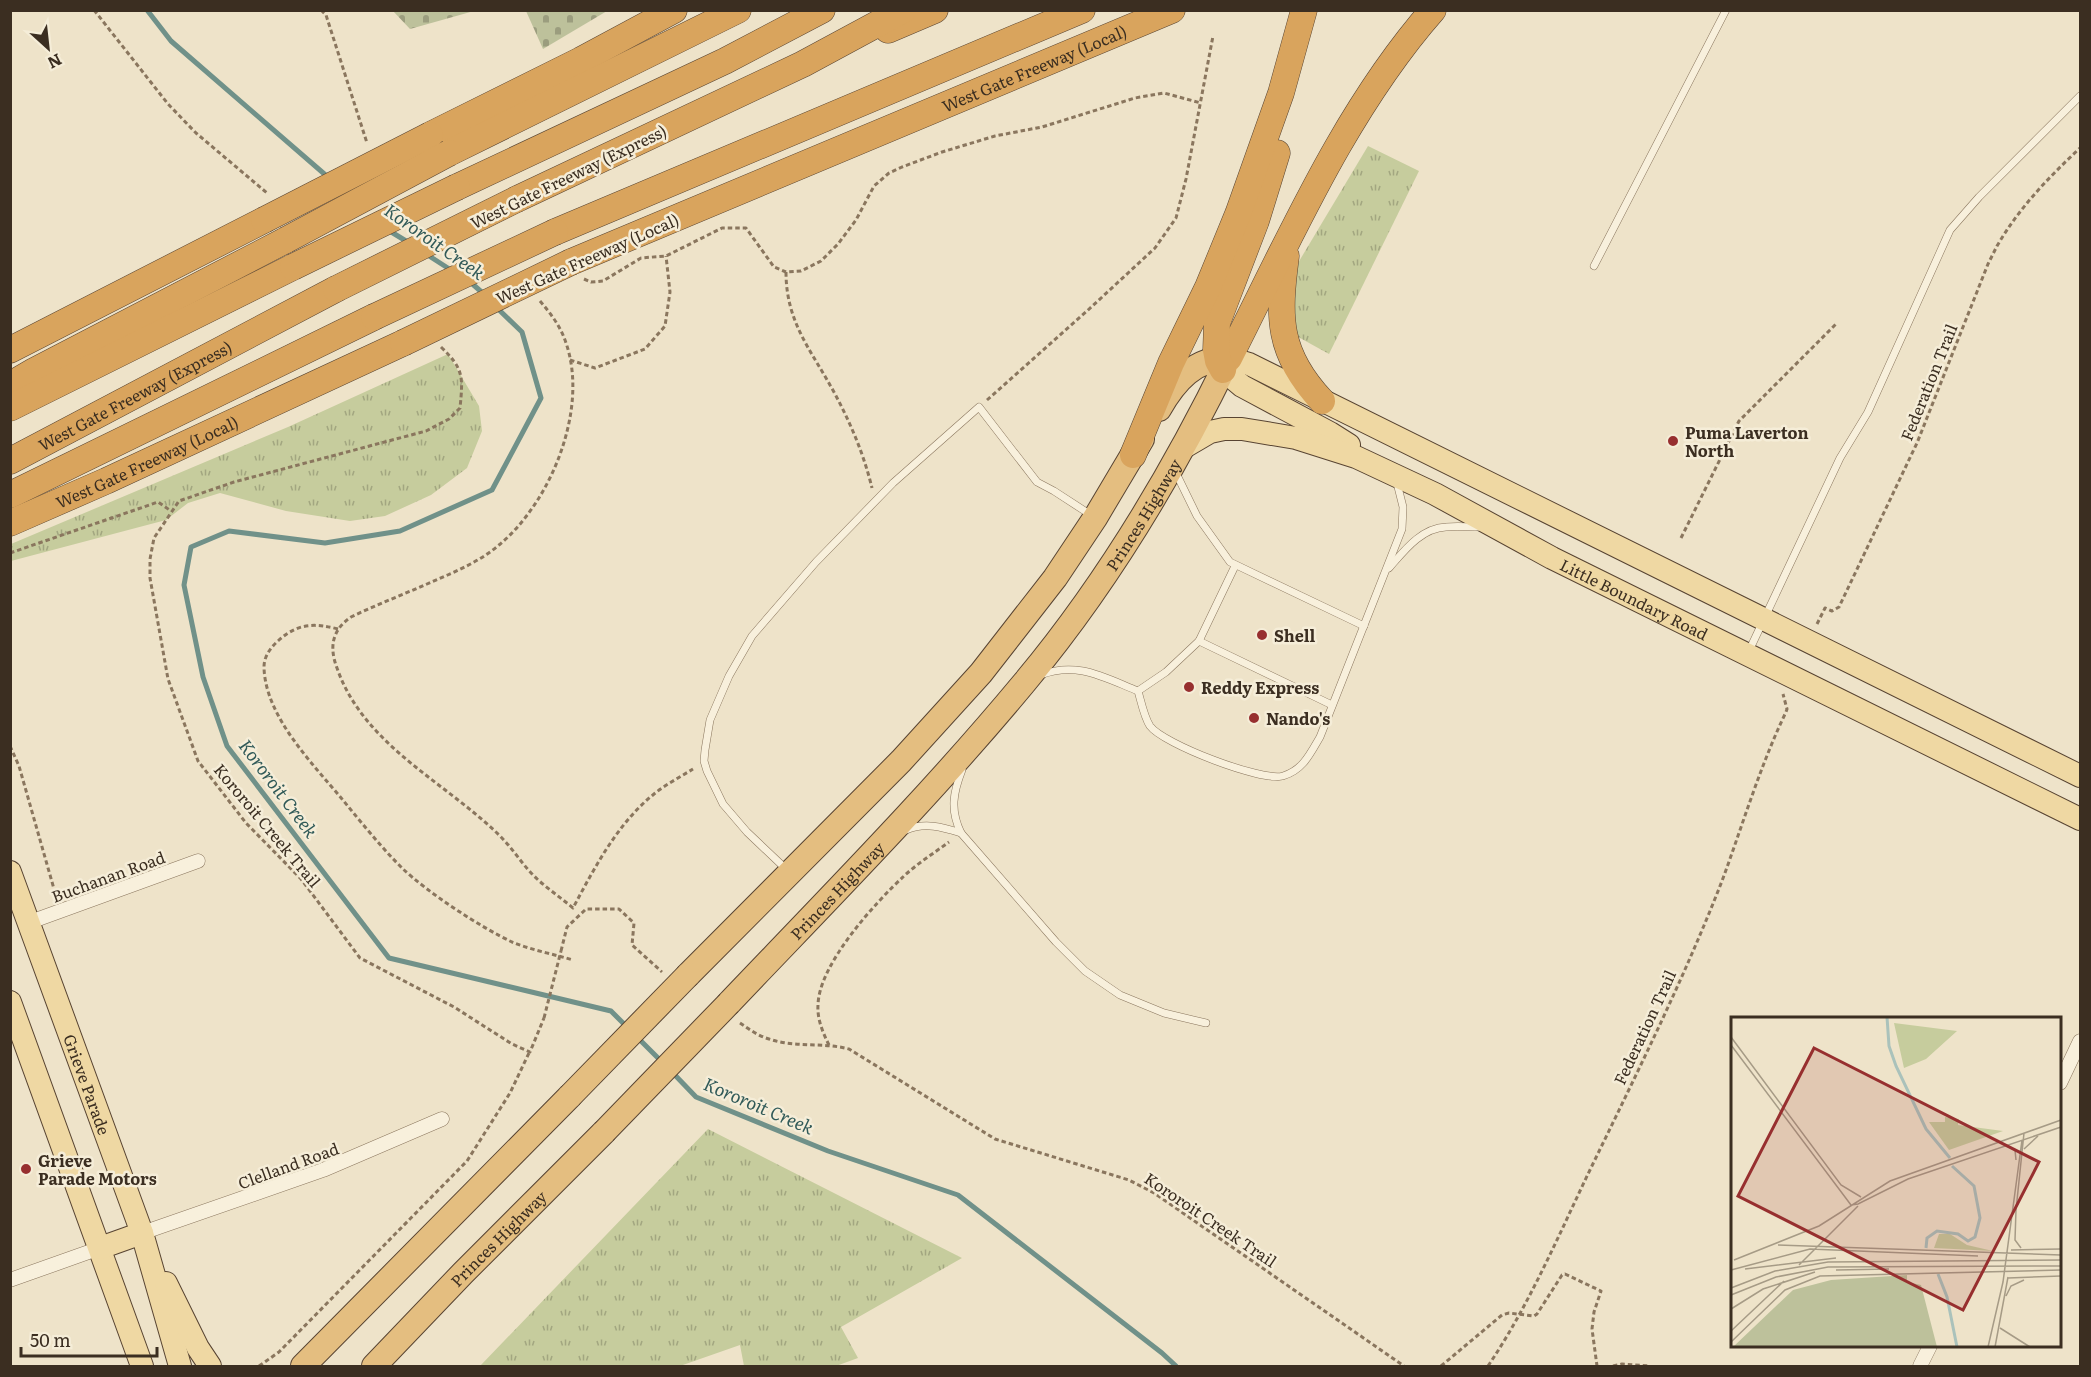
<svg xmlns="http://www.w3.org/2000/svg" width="2091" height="1377" font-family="Literata,serif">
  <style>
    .grass { fill: url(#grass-tufts) }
    .cemetery { fill: url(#cemetery-stones) }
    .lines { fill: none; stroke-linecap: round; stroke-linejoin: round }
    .stream { stroke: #709189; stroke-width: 5 }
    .service-casing { stroke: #8a765e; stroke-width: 8 }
    .minor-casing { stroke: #8a765e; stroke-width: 15 }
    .primary-casing { stroke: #584432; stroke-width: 24 }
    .trunk-casing { stroke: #584432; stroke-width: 26 }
    .motorway-casing { stroke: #584432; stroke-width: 27 }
    .path { stroke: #8a765e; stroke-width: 3; stroke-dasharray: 4.5 3; stroke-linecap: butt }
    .service { stroke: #f8f0dc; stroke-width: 7 }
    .minor { stroke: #f8f0dc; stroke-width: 14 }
    .primary { stroke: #efd8a3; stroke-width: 22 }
    .trunk { stroke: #e4be80; stroke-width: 24 }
    .motorway { stroke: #d9a45d; stroke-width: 26 }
    .trunk-bridge-casing { stroke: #584432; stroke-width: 26; stroke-linecap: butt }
    .motorway-bridge-casing { stroke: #584432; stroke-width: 27; stroke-linecap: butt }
    .path-bridge { stroke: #8a765e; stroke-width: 3; stroke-dasharray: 4.5 3; stroke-linecap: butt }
    .trunk-bridge { stroke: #e4be80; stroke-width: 24 }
    .motorway-bridge { stroke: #d9a45d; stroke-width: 26 }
    .poi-dot { fill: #972f2f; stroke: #f5edd8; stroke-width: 2 }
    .labels { text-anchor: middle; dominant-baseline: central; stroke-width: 5; stroke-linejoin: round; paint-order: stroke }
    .street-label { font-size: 16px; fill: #3b2e21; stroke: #f5edd8 }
    .poi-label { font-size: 16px; font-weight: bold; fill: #3b2e21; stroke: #f5edd8; text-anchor: start }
    .water-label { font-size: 18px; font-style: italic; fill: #315a58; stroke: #f5edd8 }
    .inset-river { fill: none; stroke: #aac2bb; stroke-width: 3 }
    .inset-road { fill: none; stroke: #a69b86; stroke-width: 1.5 }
    .view { fill: #972f2f; fill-opacity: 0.15; stroke: #972f2f; stroke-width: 3 }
    .inset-edge { fill: none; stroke: #3b2e21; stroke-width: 3 }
  </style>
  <defs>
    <pattern id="grass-tufts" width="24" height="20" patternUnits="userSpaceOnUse" patternTransform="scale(1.5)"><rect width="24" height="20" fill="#c6cc9d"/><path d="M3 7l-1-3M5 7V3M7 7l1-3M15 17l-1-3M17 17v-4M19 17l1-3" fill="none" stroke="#a2a680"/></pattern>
    <pattern id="cemetery-stones" width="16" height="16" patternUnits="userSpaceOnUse" patternTransform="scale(1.5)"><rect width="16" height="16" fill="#bdc19b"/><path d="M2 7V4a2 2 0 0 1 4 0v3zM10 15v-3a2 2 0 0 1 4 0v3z" fill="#9b9d7e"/></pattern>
  </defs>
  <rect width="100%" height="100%" fill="#eee3c9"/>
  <g class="grass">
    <polygon points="1368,146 1419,171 1329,354 1291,333 1295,268"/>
    <polygon points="448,354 479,406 482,431 467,468 431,495 385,516 350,521 286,511 220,493 188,503 166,520 11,561 11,544 288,427"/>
    <polygon points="708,1129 962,1258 841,1327 858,1358 836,1366 744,1366 740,1345 680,1366 480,1366"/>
  </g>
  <g class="cemetery">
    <polygon points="393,11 474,11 410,29"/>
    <polygon points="526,11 607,11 543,49"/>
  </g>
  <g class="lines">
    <g class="stream">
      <polyline points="147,10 171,41 329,178"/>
      <polyline points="388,230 411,244"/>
      <polyline points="426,254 454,272"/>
      <polyline points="469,281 485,295"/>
      <polyline points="495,306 522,332 541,398 492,490 400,531 325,543 229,531 191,547 184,585 203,677 227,746 389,958 611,1011 627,1027"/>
      <polyline points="636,1036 663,1063"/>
      <polyline points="672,1072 696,1097 828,1151 958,1195 1162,1353 1176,1366"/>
    </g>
    <defs>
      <g id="service">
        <polyline points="1594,266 1726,10"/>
        <polyline points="1176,473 1197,516 1230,562 1364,626"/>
        <path d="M1389,568C1404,551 1421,528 1446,527C1457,526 1468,527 1479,527"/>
        <polyline points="1199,641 1332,705"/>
        <polyline points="1748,653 1840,458 1868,412 1950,230 1979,197 2080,96"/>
        <path d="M1040,675C1077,661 1103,677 1138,691C1141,701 1144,717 1150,726C1163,744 1262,782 1283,776C1303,770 1310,754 1320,737L1402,529L1403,507L1397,483"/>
        <polyline points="1138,691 1166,672 1199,641 1235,566"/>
        <path d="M962,770C953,793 950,810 961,833L1056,942L1085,971L1120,995L1164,1013L1206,1023"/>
        <path d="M906,830C925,822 942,827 961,833"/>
        <polyline points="786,869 747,832 723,804 707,771 704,761 705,750 710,720 729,676 752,636 816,562 893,483 979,407 1037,482 1054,491 1091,515"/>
      </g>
      <g id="minor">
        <polyline points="30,922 198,861"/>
        <polyline points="2060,1083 2080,1041"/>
        <polyline points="142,1233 323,1170 442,1119"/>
        <polyline points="10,1280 100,1248"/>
        <polyline points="1920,1366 1930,1346"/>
      </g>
      <g id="primary">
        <polyline points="1229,358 1249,364 2080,776"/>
        <polyline points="1223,370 1242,386 1330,433 1349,445"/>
        <path id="s1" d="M1181,449L1210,432L1224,429H1242L1296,438L1356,457L1435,494L1552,558L2080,819"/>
        <path id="s2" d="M10,872L142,1233L180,1366"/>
        <polyline points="10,1002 142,1366"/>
        <polyline points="100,1248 142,1233"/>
        <polyline points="166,1283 198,1348 210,1366"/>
      </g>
      <g id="trunk">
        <polyline points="688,975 901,761 981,673 1055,578 1095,518 1142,439"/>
        <path id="s3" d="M729,1003C829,898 931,795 1024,683C1106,585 1173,473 1229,358C1195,358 1175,381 1159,409"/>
        <polyline points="303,1366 570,1096"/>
        <path id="s4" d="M374,1366L463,1273L604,1132"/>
      </g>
      <g id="motorway">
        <polyline points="888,30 935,10"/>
        <polyline points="430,135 581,60 674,10"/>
        <polyline points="449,153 738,10"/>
        <polyline points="457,187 725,61 822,10"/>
        <polyline points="517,199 803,64 903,10"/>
        <polyline points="555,232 1082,10"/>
        <path d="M1286,256C1278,317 1277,353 1322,401"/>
        <path id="s5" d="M571,262L1172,10"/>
        <polyline points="10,350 264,220"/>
        <path d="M1229,358C1289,240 1345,110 1433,10"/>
        <polyline points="1223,370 1218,361 1216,350 1217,323 1256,221 1277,153"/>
        <polyline points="10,385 34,371 286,240"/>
        <polyline points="10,408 293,267"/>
        <polyline points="1133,455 1171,363 1208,287 1238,214 1281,93 1304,10"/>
        <path id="s6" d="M10,461L336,289"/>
        <polyline points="10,495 374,317"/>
        <path id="s7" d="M10,523L106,481L403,343"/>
      </g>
    </defs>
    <use href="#service" class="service-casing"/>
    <use href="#minor" class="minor-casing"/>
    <use href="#primary" class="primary-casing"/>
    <use href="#trunk" class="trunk-casing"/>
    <use href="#motorway" class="motorway-casing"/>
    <g class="path">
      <polyline points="94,10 168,104 196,133 267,193"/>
      <polyline points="321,10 326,15 367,143"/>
      <path d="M786,272C786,323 812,351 835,394C851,424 864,455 872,488"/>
      <polyline points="584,279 591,282 603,281 641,258 666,256 722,228 746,228 774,267 786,272 801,271 821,261 838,244 856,220 874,186 889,173 902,167 942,152 995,136 1042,127 1135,98 1164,93 1201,103"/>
      <path d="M540,301C551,314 561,327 566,343C589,409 551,502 499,545C478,563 452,573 427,584C402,595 376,605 351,617C332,630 329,647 337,668C364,746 446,782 501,837C513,849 522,864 534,876C545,887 560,897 573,908C595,867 617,824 654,794C665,785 680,777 693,769"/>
      <path d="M441,347C464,369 463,377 460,408L449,419L426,431L234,482L179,501L154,538L150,559V578L168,679L198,761L246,823L301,879L360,958L454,1007L512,1044L530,1052L544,1018"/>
      <polyline points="570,360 595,368 645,349 665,326 670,292 666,256"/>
      <polyline points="987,400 1087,311 1155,248 1176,218 1186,179 1213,36"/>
      <polyline points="1681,538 1739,421 1837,323"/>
      <polyline points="10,553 158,502 171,511"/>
      <path d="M1817,624L1825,608L1832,611L1839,607L1917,443L1988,264L1997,246C2019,208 2048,178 2080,148"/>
      <path d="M338,629C315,623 298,623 279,640C271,647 264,656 264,667C265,716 312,763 342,799C361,822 380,846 402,868C427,892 480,927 512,942C531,950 553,954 573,960"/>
      <polyline points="10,746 19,766 56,896"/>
      <polyline points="561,951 567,927 586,909 619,909 634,923 632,945 662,972"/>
      <path d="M740,1023C749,1029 758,1036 769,1039C795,1048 823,1042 849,1049L995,1139L1129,1180L1154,1193L1404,1366"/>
      <path d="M829,1045C823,1033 817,1019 818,1005C819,964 875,903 904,876C918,863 934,853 949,842"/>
      <polyline points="259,1366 279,1352 467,1161 510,1093 529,1053"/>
      <polyline points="1441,1366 1502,1315 1509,1313 1534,1316 1537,1314 1562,1275 1565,1274 1601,1291 1594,1312 1592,1329 1597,1366"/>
      <path d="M1488,1366C1528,1307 1557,1239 1588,1174C1635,1077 1683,981 1722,881C1743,824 1760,766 1786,712L1787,709L1783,694"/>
      <polyline points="1613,1366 1622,1364 1649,1366"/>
    </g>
    <use href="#service" class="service"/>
    <use href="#minor" class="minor"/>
    <use href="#primary" class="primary"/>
    <use href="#trunk" class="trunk"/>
    <use href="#motorway" class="motorway"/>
    <defs>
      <g id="trunk-bridge">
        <polyline points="570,1096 688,975"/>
        <polyline points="604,1132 729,1003"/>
      </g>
      <g id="motorway-bridge">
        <polyline points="264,220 430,135"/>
        <polyline points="286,240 449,153"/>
        <polyline points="293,267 457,187"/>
        <polyline points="336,289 517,199"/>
        <polyline points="374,317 555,232"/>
        <polyline points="403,343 571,262"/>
      </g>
    </defs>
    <use href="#trunk-bridge" class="trunk-bridge-casing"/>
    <use href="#motorway-bridge" class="motorway-bridge-casing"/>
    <polyline class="path-bridge" points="544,1018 561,951"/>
    <use href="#trunk-bridge" class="trunk-bridge"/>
    <use href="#motorway-bridge" class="motorway-bridge"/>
  </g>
  <g class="poi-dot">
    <circle cx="1673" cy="441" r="6"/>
    <circle cx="1262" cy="635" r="6"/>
    <circle cx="1189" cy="687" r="6"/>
    <circle cx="1254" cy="718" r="6"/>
    <circle cx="26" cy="1169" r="6"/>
  </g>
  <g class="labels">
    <g class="street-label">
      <text stroke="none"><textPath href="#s5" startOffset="502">West Gate Freeway (Local)</textPath></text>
      <text transform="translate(568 176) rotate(-26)">West Gate Freeway (Express)</text>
      <text transform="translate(587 258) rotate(-24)">West Gate Freeway (Local)</text>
      <text transform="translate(1928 382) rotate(-68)">Federation Trail</text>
      <text stroke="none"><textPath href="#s6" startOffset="141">West Gate Freeway (Express)</textPath></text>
      <text stroke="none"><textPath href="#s7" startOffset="150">West Gate Freeway (Local)</textPath></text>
      <text stroke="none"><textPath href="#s3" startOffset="642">Princes Highway</textPath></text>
      <text stroke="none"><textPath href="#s1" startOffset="496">Little Boundary Road</textPath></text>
      <text transform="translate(268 825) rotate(50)">Kororoit Creek Trail</text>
      <text transform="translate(108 876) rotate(-20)">Buchanan Road</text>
      <text stroke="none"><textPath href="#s3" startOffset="156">Princes Highway</textPath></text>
      <text transform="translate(1644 1027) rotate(-65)">Federation Trail</text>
      <text stroke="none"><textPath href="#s2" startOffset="226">Grieve Parade</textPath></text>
      <text transform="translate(288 1165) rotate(-20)">Clelland Road</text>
      <text transform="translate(1211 1219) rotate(34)">Kororoit Creek Trail</text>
      <text stroke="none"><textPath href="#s4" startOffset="178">Princes Highway</textPath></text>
    </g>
    <g class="poi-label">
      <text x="1685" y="432">Puma Laverton<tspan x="1685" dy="18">North</tspan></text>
      <text x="1274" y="635">Shell</text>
      <text x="1201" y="687">Reddy Express</text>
      <text x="1266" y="718">Nando's</text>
      <text x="38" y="1160">Grieve<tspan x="38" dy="18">Parade Motors</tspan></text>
    </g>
    <g class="water-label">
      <text transform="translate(435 241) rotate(35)">Kororoit Creek</text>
      <text transform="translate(279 788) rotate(53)">Kororoit Creek</text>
      <text transform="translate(759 1105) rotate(23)">Kororoit Creek</text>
    </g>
  </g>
  <g transform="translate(1731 1017)">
    <rect width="330" height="330" fill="#eee3c9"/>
    <path d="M163,6L226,14L195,42L173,51ZM214,100L228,102L227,108L272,114L218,133L198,105H214ZM208,217H219L236,228L262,234L203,231Z" fill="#c6cc9d"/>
    <path d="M176,258V265L190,268L206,330H2L62,273L100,263Z" fill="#bdc19b"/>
    <path class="inset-river" d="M156,0L158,29L165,49L195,112L219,141M195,231L196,221L206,214L227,217L237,224L244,220L249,201L243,169L221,149M207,257L216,280L226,330"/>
    <path class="inset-road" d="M0,20L110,168L130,180M0,28L120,188M276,129L284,133L285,143M293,132L307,119M120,188L127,187L177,162L330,110M285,193L293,116M285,193L284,223L290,231M47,228L330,238M280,233L330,232M3,243L88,209L159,164L330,103M68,248L127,189M14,252L105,241M0,253L79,232L247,239M105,253L158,252M277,261L330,259M0,271L44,254L97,245L330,243M0,278L45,260L97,250L330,249M275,279L280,269L293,263M0,292L32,272L84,255M269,311L299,330M0,314L53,264M0,325L54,273L89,259L330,253M257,330L272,265L291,123M264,330L277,260"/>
    <path class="view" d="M83,31L308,145L232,293L7,179Z"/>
    <rect width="330" height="330" class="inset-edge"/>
  </g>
  <rect width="2091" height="1377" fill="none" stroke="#3b2e21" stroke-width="24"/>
  <g transform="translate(48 48) rotate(153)" stroke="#f5edd8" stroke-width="4.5" paint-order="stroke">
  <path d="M0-4.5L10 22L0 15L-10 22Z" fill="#3b2e21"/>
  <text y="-9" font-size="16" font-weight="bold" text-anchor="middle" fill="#3b2e21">N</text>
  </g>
  <path d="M21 1347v9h136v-9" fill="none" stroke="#3b2e21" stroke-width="3"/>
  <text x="30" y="1347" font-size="18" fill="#3b2e21" stroke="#f5edd8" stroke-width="4.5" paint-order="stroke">50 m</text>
</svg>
